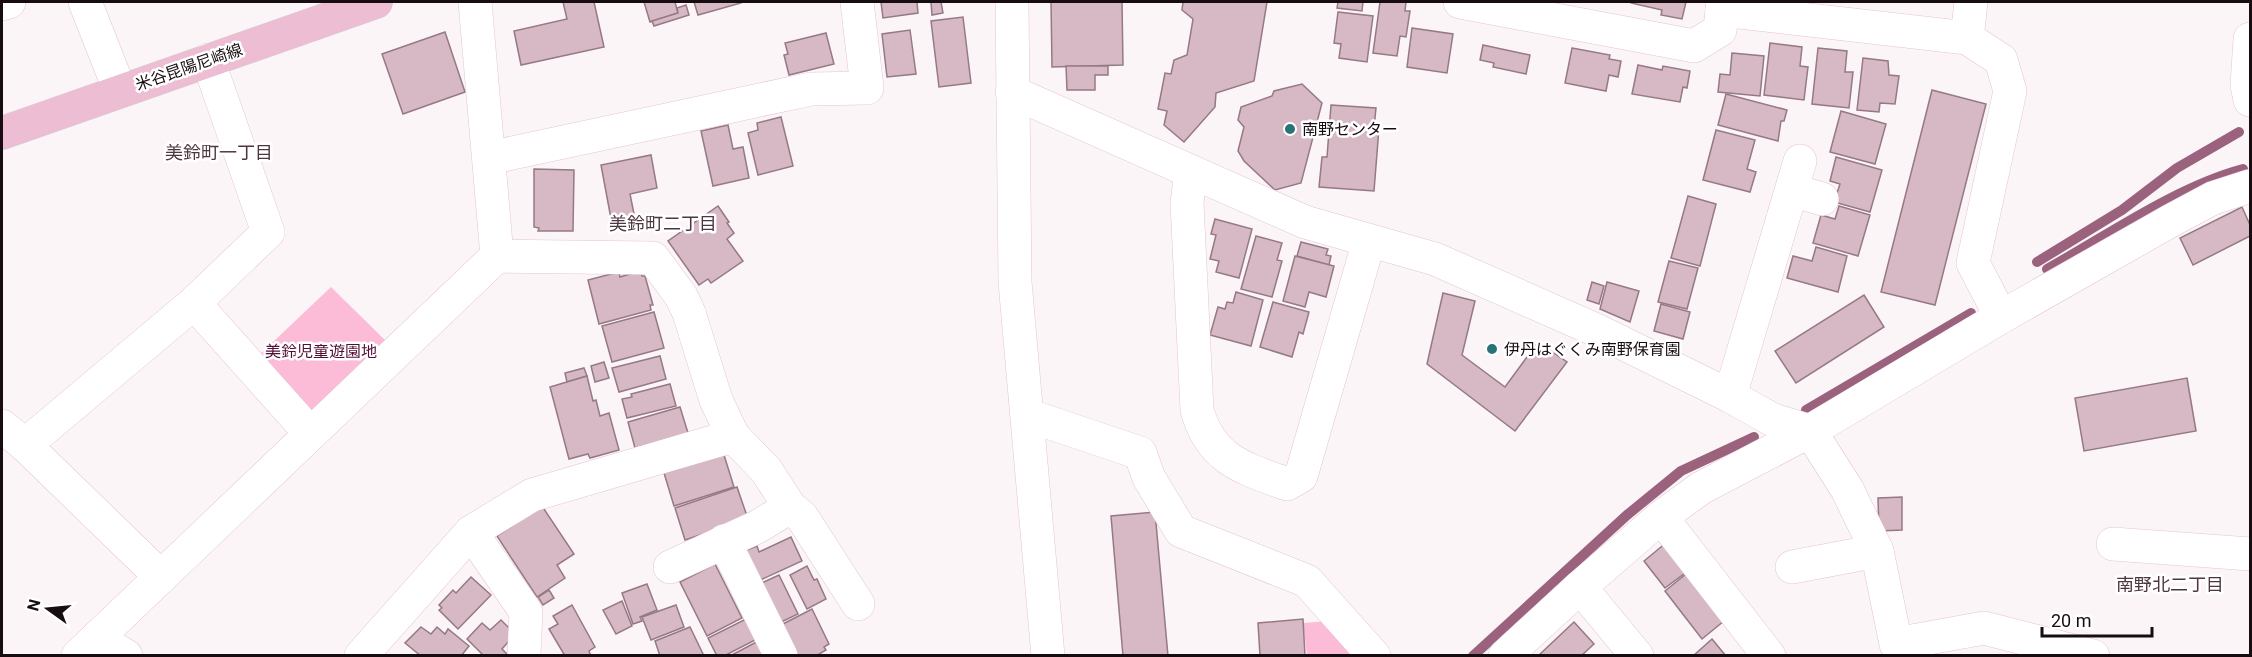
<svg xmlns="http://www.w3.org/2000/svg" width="2252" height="657" font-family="Roboto,'Noto Sans JP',sans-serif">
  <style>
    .green { fill: #fcbcd8 }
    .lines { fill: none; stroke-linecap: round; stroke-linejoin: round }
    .stream { stroke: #9b627d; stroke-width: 10 }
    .building { fill: #d7b8c5; stroke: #957985; stroke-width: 1.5 }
    .minor-casing { stroke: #e3c4d1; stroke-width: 34 }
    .major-casing { stroke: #d5d3d4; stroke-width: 34 }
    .minor { stroke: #fff; stroke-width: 33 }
    .major { stroke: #ecbdd3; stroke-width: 33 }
    .poi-dot { fill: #297378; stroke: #fff; stroke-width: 2 }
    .labels { text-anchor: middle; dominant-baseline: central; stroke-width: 5; stroke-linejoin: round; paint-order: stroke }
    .street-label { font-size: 16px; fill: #170d11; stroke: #fff }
    .poi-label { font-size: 16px; fill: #170d11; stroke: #fff; text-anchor: start }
    .park-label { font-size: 16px; fill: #530e35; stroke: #fff }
    .neighbourhood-label { font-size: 18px; fill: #4e3641; stroke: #fff }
  </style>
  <rect width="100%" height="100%" fill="#fcf5f8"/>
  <g class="green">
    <polygon points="331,287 388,343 315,413 306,411 255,359"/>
    <polygon points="1329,621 1360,655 1307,655 1303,623"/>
  </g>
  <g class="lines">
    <g class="stream">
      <polyline points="2037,262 2122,210 2177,168 2239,132"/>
      <path d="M2047,269C2108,235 2176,187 2243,169"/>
      <polyline points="1806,410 1971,313"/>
      <polyline points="1473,656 1627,515 1681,471 1754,437"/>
    </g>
  </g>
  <g class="building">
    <polygon points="563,2 594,2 604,47 521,65 514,31 567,19"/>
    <polygon points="644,2 675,2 678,13 650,22"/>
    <polygon points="694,2 741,2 741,3 698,15"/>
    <polygon points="881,2 917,2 918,13 883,18"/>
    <polygon points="931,2 941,2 943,13 932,15"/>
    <polygon points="1051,2 1122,2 1123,65 1052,67"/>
    <polygon points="1183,2 1267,2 1254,81 1216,93 1215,107 1184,142 1164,125 1167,111 1158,109 1165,73 1171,74 1174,60 1187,55 1193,19 1182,10"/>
    <polygon points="1338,2 1363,2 1362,11 1337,8"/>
    <polygon points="1380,2 1406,2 1405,11 1410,11 1406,37 1400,36 1397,56 1373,53"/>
    <polygon points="1631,2 1686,2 1682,19 1661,15 1662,10 1631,3"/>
    <polygon points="686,5 689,15 654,26 652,21 678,13 677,8"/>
    <polygon points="1338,12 1373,16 1367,62 1339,58 1341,44 1334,43"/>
    <polygon points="963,17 971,83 939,87 931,21"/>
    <polygon points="1412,28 1453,34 1447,73 1407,67"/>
    <polygon points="910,30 916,74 887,77 882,34"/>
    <polygon points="445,32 465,92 403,114 382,54"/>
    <polygon points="826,33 834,64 789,75 784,55 788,54 785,43"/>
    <polygon points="1770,43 1802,47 1800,66 1808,67 1804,100 1764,95"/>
    <polygon points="1483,45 1530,55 1526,74 1493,67 1494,63 1480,60"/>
    <polygon points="1572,48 1610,55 1609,59 1621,61 1618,77 1609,75 1606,91 1565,83"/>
    <polygon points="1818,48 1847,51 1845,72 1853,72 1849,108 1812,104"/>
    <polygon points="1732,53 1764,56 1760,96 1718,92 1720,74 1730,75"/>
    <polygon points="1863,58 1888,61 1889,75 1899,76 1895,104 1880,103 1879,112 1857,110"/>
    <polygon points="1638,65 1662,70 1663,66 1690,71 1687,88 1683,87 1680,102 1632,94"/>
    <polygon points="1066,66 1108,66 1108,75 1095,75 1095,90 1067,90"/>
    <polygon points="1302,84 1322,103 1301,183 1275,190 1244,161 1238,151 1244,127 1238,120 1241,107 1272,96 1274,91"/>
    <polygon points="1932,90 1986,104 1935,305 1881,292"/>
    <polygon points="1726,94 1787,110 1784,121 1781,121 1778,141 1718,125"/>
    <polygon points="1331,105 1376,108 1374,128 1379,128 1374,191 1319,187 1322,157 1327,157"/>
    <polygon points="1841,111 1886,124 1875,164 1830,152"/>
    <polygon points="781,117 793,166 758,175 748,133 758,130 757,123"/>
    <polygon points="728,125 733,149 743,147 749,178 713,186 701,131"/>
    <polygon points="1716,130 1755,140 1747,169 1756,172 1750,192 1703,180"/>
    <polygon points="651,155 657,188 630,194 635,219 612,224 601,165"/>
    <polygon points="1836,157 1882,170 1870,212 1834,202 1840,184 1830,181"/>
    <polygon points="534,169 574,170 573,231 538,231 539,228 534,227"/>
    <polygon points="1688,196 1716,204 1700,266 1671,258"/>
    <polygon points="718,206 729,222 727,223 734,233 727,239 743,261 711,283 708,279 699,285 668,241"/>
    <polygon points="1839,206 1870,215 1858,256 1813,243 1821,215 1835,219"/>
    <polygon points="2242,207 2250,225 2250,236 2193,265 2180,238"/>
    <polygon points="1215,219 1252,229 1239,278 1216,272 1219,261 1210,259 1216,235 1211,234"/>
    <polygon points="1256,236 1282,243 1277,260 1282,261 1272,297 1241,289"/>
    <polygon points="1301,242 1328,249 1326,255 1331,256 1329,265 1297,256"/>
    <polygon points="1816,247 1847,256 1838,292 1787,278 1793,256 1812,261"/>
    <polygon points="1295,256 1334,266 1326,297 1309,292 1305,307 1283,301"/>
    <polygon points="1669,261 1698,268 1687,309 1658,302"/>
    <polygon points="640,271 642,276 645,276 653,305 650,305 651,310 599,324 588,280 619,272 620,277"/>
    <polygon points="1592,282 1604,286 1599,304 1587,300"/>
    <polygon points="1607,282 1639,291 1630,322 1600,309"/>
    <polygon points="1236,292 1263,300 1251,346 1210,335 1218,307 1225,309 1227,302 1233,303"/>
    <polygon points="1443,293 1475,301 1462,355 1505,387 1538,342 1567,362 1515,431 1427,364"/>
    <polygon points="1864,295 1884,327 1796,383 1775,351"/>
    <polygon points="1273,302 1309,312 1303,334 1299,332 1292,357 1260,347"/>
    <polygon points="1661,304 1690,312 1683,339 1654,331"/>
    <polygon points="654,312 664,348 612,362 602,326"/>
    <polygon points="660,356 666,379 619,392 612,368"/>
    <polygon points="604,362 609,378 595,382 591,366"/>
    <polygon points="584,368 587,376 567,382 565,373"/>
    <polygon points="587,376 593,401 596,400 600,416 609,413 619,450 590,458 588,454 569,459 550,387"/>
    <polygon points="2187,378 2196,431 2084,451 2075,398"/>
    <polygon points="670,384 676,406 627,418 622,399 632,397 631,394"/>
    <polygon points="680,407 688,433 635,448 628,422"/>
    <polygon points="724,455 734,487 674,506 664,473"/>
    <polygon points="737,487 748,519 685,540 675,508"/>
    <polygon points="1902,497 1902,530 1879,531 1878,498"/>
    <polygon points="542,506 574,554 557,565 565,578 537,597 497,536"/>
    <polygon points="1155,512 1168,656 1123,656 1111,516"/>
    <polygon points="791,537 802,561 756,582 742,552 757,546 759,552"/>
    <polygon points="1667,542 1689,570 1665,588 1644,561"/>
    <polygon points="715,564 742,618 707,636 680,582"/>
    <polygon points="807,566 814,580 817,579 826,599 807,609 790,575"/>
    <polygon points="1686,574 1724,621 1702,639 1665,591"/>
    <polygon points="779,575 798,614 771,627 753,587"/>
    <polygon points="471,577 491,595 458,629 439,610 442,608 439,605 453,590 456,593"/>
    <polygon points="647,584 657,610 640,617 642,621 633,624 622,593"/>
    <polygon points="549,590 554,598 543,605 538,597"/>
    <polygon points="622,601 632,626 616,634 603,610"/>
    <polygon points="572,605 595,647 589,651 591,656 565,656 549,629 558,624 553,616"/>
    <polygon points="676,605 684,627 651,640 642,617"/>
    <polygon points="812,609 829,644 824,647 826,650 816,656 786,656 781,625"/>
    <polygon points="752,616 763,636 724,656 717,656 708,638"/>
    <polygon points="1303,619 1305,656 1260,656 1258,623"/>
    <polygon points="501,620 512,631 509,641 502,649 509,656 484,656 467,639 482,623 490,630"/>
    <polygon points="1574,622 1594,644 1581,656 1538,656"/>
    <polygon points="421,627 431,634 437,627 445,634 448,629 469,646 461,656 421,656 405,643"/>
    <polygon points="690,627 704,656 660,656 655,641"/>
    <polygon points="762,639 770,656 730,656"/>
    <polygon points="1712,639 1726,656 1693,656"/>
  </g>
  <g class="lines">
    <defs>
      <g id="minor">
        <polyline points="85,2 120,91"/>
        <polyline points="475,2 497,256"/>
        <polyline points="1012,2 1015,282 1048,656"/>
        <polyline points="1460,2 1694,46 1720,30 1722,10"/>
        <polyline points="1723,2 1722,10 1967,38 2001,60 2010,91 1973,263 2001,317"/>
        <polyline points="2,4 9,2"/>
        <polyline points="1967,38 1971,2"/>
        <polyline points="2250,39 2247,85 2250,100"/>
        <polyline points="1012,92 1305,222 1435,259 1596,330 1730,396 1773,420 1810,431 1847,489 1877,551 1896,644 1984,628 2093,656"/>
        <polyline points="489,158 811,89 867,88 857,2"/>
        <path d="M1191,172L1187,203L1197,410C1211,460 1243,468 1287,484L1301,476L1369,241"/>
        <polyline points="1792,190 1822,199"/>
        <polyline points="194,303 310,433"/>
        <polyline points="1730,396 1800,161"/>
        <polyline points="1027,415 1140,453 1149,478 1181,531 1307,581 1374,656"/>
        <polyline points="2,426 25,445 161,577"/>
        <polyline points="733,436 766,470 790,507 802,517 858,604"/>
        <polyline points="25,445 194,303 268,232 208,60"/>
        <polyline points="1661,517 1769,656"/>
        <polyline points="471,532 526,612 524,654"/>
        <polyline points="724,541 781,656"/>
        <polyline points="2113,544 2250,554"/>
        <polyline points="670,567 757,527 790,507"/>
        <polyline points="1792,567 1877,551"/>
        <polyline points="1580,587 1637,656"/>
        <polyline points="97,638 126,656"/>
        <polyline points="78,656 497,256 653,258 681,296 689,313 716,400 733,436 532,495 471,532 361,656"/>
        <polyline points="1505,656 1580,587 1661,517 1701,488 1810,431 2001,317 2170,221 2213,198 2250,186"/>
      </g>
      <polyline id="major" points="2,133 376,2"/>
    </defs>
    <use href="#minor" class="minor-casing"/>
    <use href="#major" class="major-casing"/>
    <use href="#minor" class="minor"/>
    <use href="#major" class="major"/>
  </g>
  <g class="poi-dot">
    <circle cx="1290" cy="129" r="6"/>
    <circle cx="1492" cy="349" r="6"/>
  </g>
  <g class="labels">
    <g class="street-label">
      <text transform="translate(189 67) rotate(-19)">米谷昆陽尼崎線</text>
    </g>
    <g class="poi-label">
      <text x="1302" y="129">南野センター</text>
      <text x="1504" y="349">伊丹はぐくみ南野保育園</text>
    </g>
    <g class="park-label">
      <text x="321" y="351">美鈴児童遊園地</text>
    </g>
    <g class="neighbourhood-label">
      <text x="219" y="152">美鈴町一丁目</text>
      <text x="663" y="223">美鈴町二丁目</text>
      <text x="2170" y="584">南野北二丁目</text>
    </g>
  </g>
  <rect width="2252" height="657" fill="none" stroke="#170d11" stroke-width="6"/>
  <g transform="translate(48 609) rotate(285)" stroke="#ffffff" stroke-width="4.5" paint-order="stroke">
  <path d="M0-4.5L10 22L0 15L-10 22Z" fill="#170d11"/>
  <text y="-9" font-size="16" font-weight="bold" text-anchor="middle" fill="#170d11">N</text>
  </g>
  <path d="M2042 627v9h110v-9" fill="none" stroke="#170d11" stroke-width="3"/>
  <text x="2051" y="627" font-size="18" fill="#170d11" stroke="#ffffff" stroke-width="4.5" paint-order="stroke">20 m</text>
</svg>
